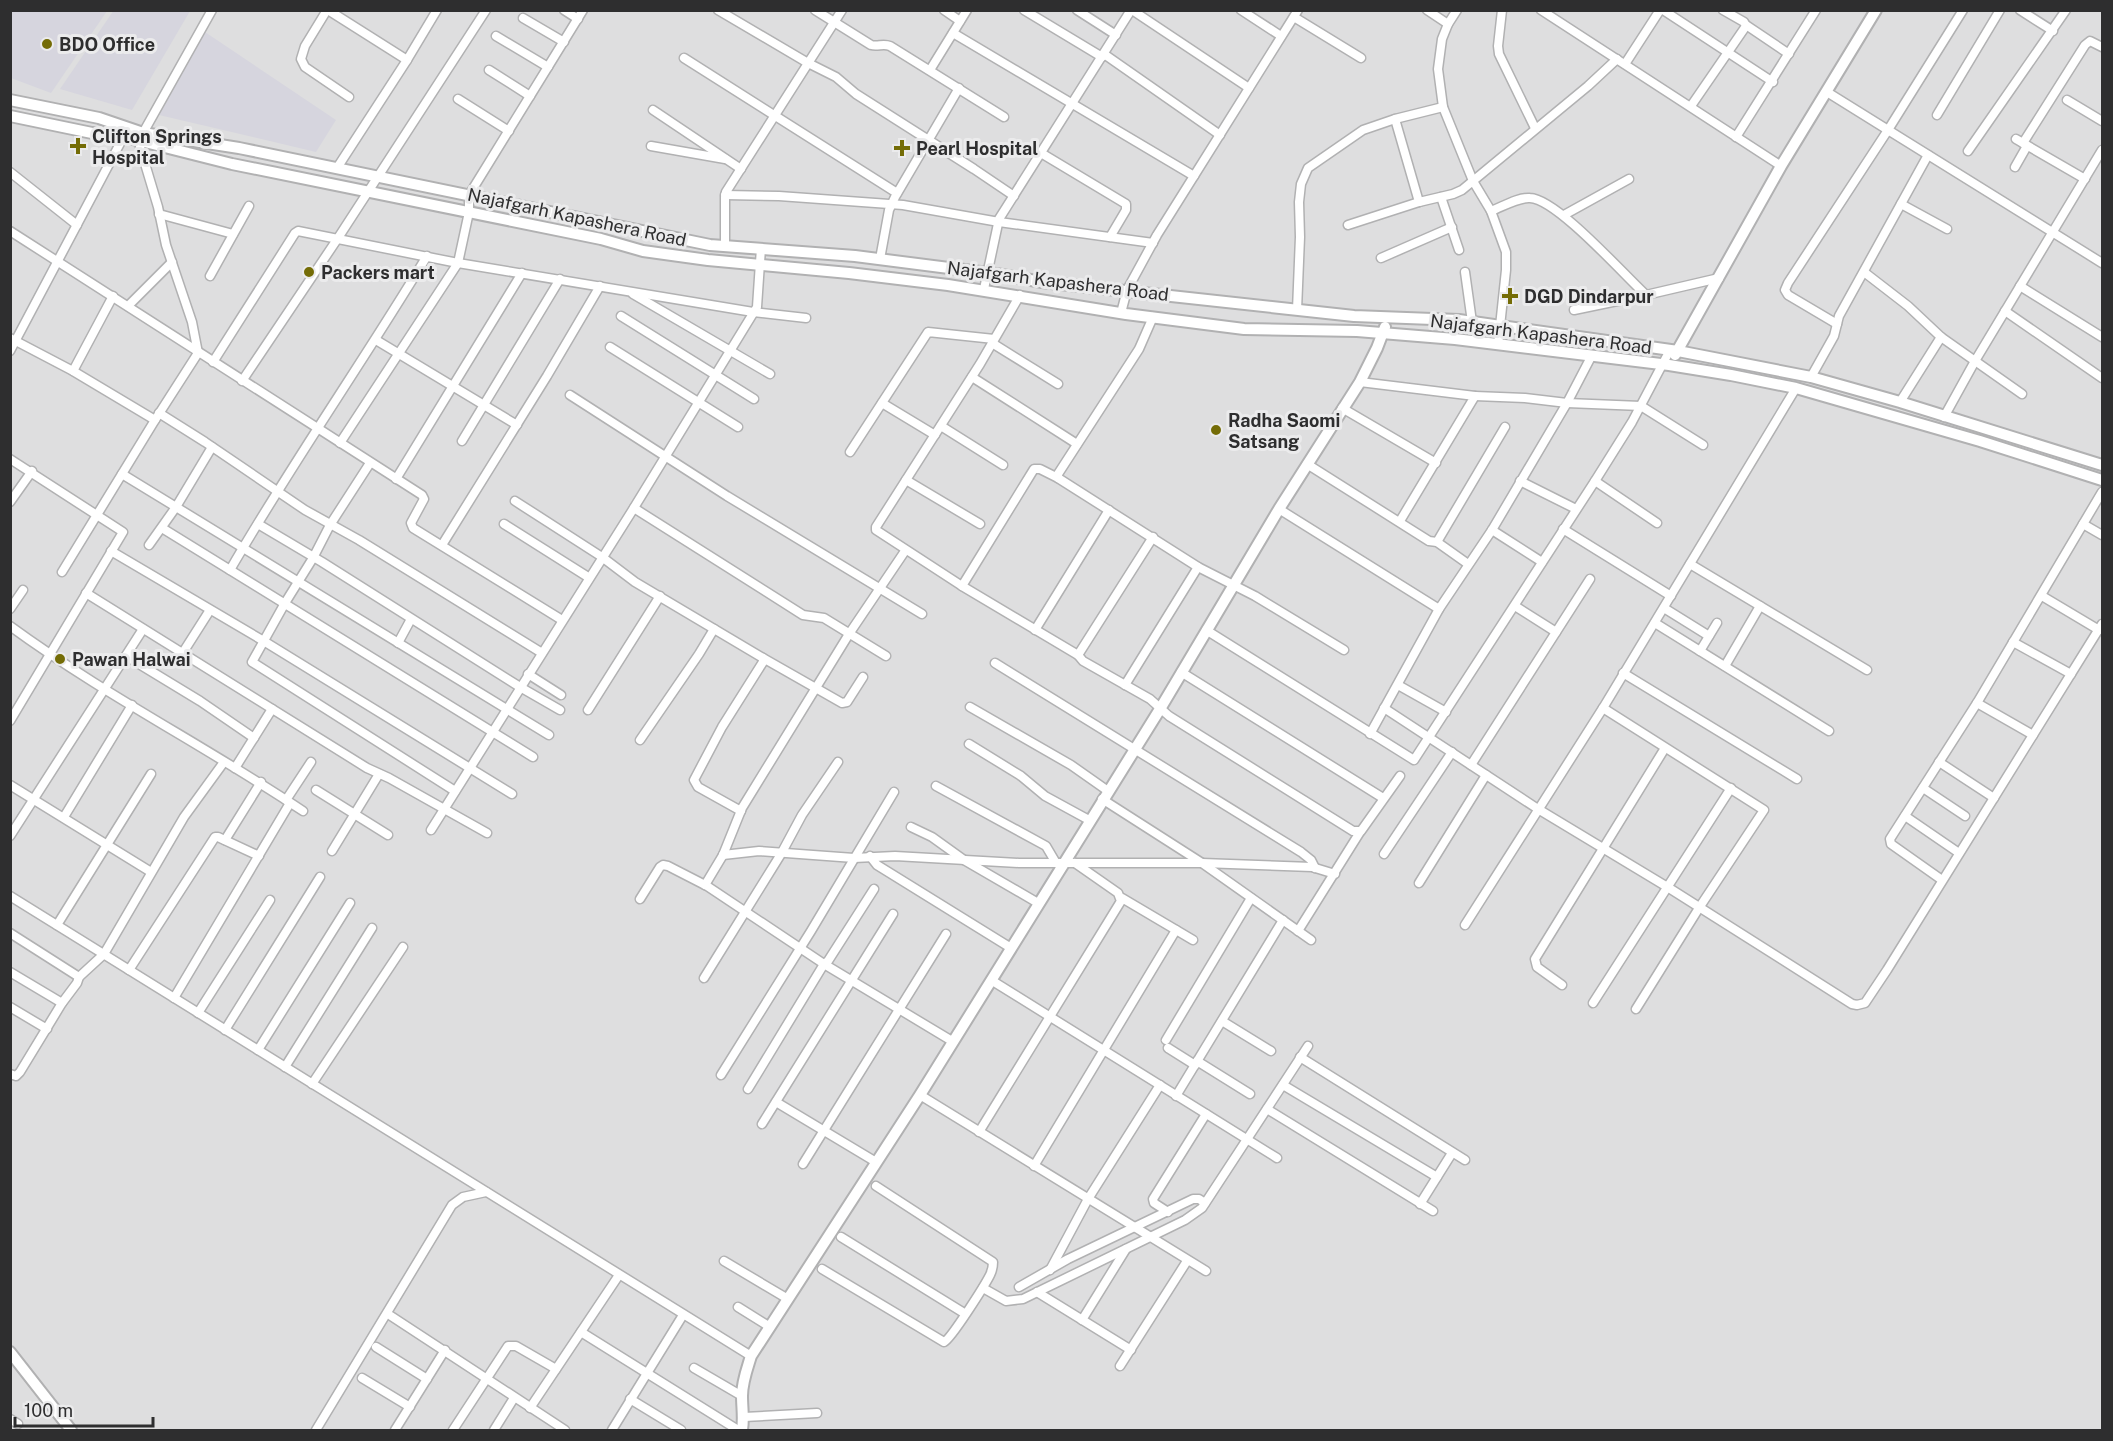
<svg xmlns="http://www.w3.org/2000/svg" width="2113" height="1441" font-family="'Public Sans',sans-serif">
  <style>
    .built { fill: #d6d5de }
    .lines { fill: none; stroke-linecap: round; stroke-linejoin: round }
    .street-casing { stroke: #b1b1b2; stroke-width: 11 }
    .secondary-casing { stroke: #b1b1b2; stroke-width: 14 }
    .street { stroke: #fff; stroke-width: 8 }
    .secondary { stroke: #fff; stroke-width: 10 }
    .poi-dot { fill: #746c06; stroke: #ebebec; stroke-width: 2 }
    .labels { text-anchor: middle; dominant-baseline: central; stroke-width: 6; stroke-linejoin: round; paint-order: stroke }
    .poi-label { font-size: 18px; font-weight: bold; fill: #2e2e2f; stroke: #ebebec; text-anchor: start }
    .street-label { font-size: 18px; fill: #2e2e2f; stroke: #ebebec }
  </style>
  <rect width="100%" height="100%" fill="#dededf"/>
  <g class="built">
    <polygon points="114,10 190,11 132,110 60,89"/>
    <polygon points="10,11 11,10 107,11 51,93 11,78"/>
    <polygon points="199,28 336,120 316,152 155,114"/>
  </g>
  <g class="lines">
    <defs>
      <g id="street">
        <polyline points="327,10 305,46 301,59 305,67 349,97"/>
        <polyline points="328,10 407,60 437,10"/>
        <polyline points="564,10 578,19"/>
        <polyline points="718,10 808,63 836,77 856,94 974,169 1014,196"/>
        <path d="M815,10L871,45C878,47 883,43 890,46L1004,117"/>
        <polyline points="944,10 960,21"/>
        <polyline points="1024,10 1102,57"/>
        <polyline points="1077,10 1116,35"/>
        <polyline points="1132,10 1249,88"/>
        <polyline points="1241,10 1281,36"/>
        <polyline points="1427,10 1448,24"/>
        <polyline points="1457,10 1448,24 1442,39 1438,69 1443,107 1473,181 1491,211 1506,252 1506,270 1498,345"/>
        <polyline points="1502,10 1498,46 1499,54 1535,128"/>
        <polyline points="1541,10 1781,166"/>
        <polyline points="1663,10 1773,82"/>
        <polyline points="2020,10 2053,31"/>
        <polyline points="1294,17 1361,58"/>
        <polyline points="523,18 564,42"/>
        <polyline points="1746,25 1789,54"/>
        <polyline points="953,33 1194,176"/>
        <polyline points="496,36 548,67"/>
        <polyline points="1104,54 1220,135"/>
        <polyline points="684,58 897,193"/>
        <polyline points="1625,64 1660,10"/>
        <polyline points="489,70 530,96"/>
        <polyline points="930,70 967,10"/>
        <polyline points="1827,92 1888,130 1963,10"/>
        <polyline points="458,99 509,131"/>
        <polyline points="2067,100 2102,121"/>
        <polyline points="1691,106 1746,26 1744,22 1723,10"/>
        <polyline points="653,110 741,169"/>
        <polyline points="1937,115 2000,10"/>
        <polyline points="1395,119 1419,202"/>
        <polyline points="1736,137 1816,10"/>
        <polyline points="2016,139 2085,179"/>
        <polyline points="2023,143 2085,45 2090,41 2102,47"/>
        <polyline points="651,146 725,159"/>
        <polyline points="1968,151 2066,10"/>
        <polyline points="1041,153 1126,204 1126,210 1110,237"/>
        <polyline points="2015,167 2027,146"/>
        <polyline points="337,168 407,60"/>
        <polyline points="10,172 77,225"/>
        <polyline points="725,195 779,196 903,205 999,222 1153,243"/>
        <polyline points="1441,197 1459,250"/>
        <polyline points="1901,204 1947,229"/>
        <path d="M1491,211C1502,207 1518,197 1530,198C1557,199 1624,275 1646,295L1719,278"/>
        <polyline points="159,214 233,234"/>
        <polyline points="1564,215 1629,179"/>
        <polyline points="1348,225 1419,202 1453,194 1462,190 1588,86 1617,59"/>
        <polyline points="10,231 422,495 424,499 411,523 413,528 562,620"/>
        <polyline points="725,246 725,198 726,192 842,10"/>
        <polyline points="1381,258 1452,227"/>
        <polyline points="880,259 889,210 895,197 959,88"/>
        <polyline points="1465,272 1472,322"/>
        <polyline points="1864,272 1908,306 1941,337 2022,394"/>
        <polyline points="210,276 249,206"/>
        <polyline points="2020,286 2102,337"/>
        <polyline points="984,289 999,219 1131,10"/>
        <polyline points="633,294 770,374"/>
        <polyline points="1020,295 980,364 876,527 876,530 962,586 1078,655 1083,661 1150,699 1169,716 1353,831 1361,831 1400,776"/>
        <polyline points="128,306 172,262"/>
        <polyline points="1297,310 1300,237 1299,202 1301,184 1308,168 1363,130 1395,119 1443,107"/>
        <polyline points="1574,310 1646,295"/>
        <polyline points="2005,311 2102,378"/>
        <polyline points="1121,313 1127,290 1157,235 1298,10"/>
        <polyline points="621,316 754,399"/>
        <polyline points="1153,317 1139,349 1058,474 1058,478 1198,567 1255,596 1344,650"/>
        <polyline points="1837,324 1788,295 1785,290 1788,283 1888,130 2102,263"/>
        <polyline points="10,338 73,371 155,420"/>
        <polyline points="376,340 517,425"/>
        <polyline points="992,343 1058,384"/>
        <polyline points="610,347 738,427"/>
        <polyline points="10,351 125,134"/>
        <polyline points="213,362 295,233 298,231 458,263 753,312 806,318"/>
        <polyline points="73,371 113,296"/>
        <polyline points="972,377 1077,444"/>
        <polyline points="1811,377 1834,336 1839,316 1928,155"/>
        <polyline points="242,381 338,238 486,10"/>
        <polyline points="1360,382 1475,396 1400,521"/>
        <polyline points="570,395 727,496 922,614"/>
        <polyline points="1475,396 1525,398 1567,403 1641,406 1703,445"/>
        <polyline points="1900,402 1941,337"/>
        <polyline points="882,403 935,435"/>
        <polyline points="1342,408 1436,463"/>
        <polyline points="159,413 205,442 305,510 359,540 542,653"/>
        <polyline points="1944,417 1975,361 2102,150"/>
        <polyline points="941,426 1003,465"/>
        <polyline points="462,441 560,279"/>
        <polyline points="340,443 458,263 469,212 469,195 583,10"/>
        <polyline points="850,452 928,332 994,339"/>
        <polyline points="10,459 123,532 10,721"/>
        <polyline points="370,463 330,525 313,558 285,603 252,662 455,791"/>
        <polyline points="1307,464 1429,541 1437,542 1468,564"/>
        <polyline points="122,474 549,735"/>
        <polyline points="396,479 522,273"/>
        <polyline points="906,480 980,524"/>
        <polyline points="1520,481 1576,509"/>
        <polyline points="1595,481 1657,523"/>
        <polyline points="515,501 602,557 635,582 763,658 763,662 722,727 694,780 698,787 741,811"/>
        <polyline points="10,502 32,471"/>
        <polyline points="634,508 803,615 824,618 886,656"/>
        <polyline points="1279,509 1439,609"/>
        <polyline points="258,524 322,562 520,687 560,710"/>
        <polyline points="504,524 588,577"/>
        <polyline points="2083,524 2102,535"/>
        <polyline points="162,528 533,757"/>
        <polyline points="1563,529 1671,596"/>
        <polyline points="1492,530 1542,562"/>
        <polyline points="1437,542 1505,427"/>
        <polyline points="149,545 176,507 212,447"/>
        <polyline points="442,545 547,376 600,286"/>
        <polyline points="111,551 262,640 512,794"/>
        <polyline points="1690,564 1867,670"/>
        <path d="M230,570C292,463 363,362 427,256"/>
        <polyline points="62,572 155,420 198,353 192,322 166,245 158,207 140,147 143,133 212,10"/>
        <polyline points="962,586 1034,469 1040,469 1058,478"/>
        <polyline points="86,593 367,768 389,778 487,833"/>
        <polyline points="2042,596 2099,630"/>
        <polyline points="1515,606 1556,632"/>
        <polyline points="1664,608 1709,636"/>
        <polyline points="10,609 23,590"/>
        <polyline points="1655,623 1829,731"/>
        <path d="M10,626C103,694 207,747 303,811"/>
        <polyline points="1035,630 1109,510"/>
        <polyline points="1206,630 1414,760 1595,481 1632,422 1670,350"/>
        <polyline points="2013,642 2071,674"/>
        <polyline points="398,643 411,619"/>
        <polyline points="1700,651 1717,623"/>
        <polyline points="182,654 210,610"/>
        <polyline points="1078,655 1153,537"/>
        <polyline points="126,656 200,701 254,738"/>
        <polyline points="763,658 842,703 847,702 863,677"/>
        <polyline points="995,663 1301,852 1311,860 1315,868"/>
        <polyline points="1725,666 1760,606"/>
        <polyline points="1181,672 1383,798"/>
        <polyline points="1623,673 1797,779"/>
        <polyline points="528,674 561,695"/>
        <polyline points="1125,685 1198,567"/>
        <polyline points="1398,685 1446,712"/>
        <polyline points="1977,703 2033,735"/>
        <polyline points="970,707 1071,765 1108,791"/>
        <polyline points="1384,708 1538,809 1669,888 1852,1004 1857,1005 1865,1003 1887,970 2102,624"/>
        <polyline points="1603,708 1764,810 1699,908 1636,1009"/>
        <polyline points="588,710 660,596"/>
        <polyline points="1370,734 1439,609 1492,530 1567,403 1591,357"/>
        <polyline points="640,740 699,654 714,629"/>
        <polyline points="969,744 1021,776 1045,796 1089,820"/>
        <polyline points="1939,762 1994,798"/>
        <polyline points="1471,765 1590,579"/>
        <polyline points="235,768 272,709"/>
        <polyline points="10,785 151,872"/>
        <polyline points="936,786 1046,846 1056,863"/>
        <polyline points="1923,788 1965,816"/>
        <polyline points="316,790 388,835"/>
        <polyline points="1102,799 1202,863 1311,940"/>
        <polyline points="286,800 311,762"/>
        <polyline points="1905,816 1959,853"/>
        <polyline points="64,817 132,705"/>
        <polyline points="911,827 932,837 964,860 1038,903"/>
        <polyline points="431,830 632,511 757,307 761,248"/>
        <polyline points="10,836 143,629"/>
        <polyline points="225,840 261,782"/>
        <polyline points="332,851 379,774"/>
        <polyline points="1384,854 1452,752"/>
        <polyline points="723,855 759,851 854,858 895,856 1019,863 1202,863 1312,867 1335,874"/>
        <polyline points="870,856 877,865 1011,948"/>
        <polyline points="1942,880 1891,844 1890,839 1977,703 2102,492"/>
        <polyline points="1419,883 1486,775"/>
        <polyline points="705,885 723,855 742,808 849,634 905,551"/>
        <polyline points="10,896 751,1356"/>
        <polyline points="1122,898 1193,940"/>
        <polyline points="640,899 660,867 663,865 668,866 707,886 824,964 952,1041"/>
        <polyline points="57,925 151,774"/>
        <polyline points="1465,925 1603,708 1796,388"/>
        <polyline points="1298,931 1360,832"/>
        <polyline points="10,933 79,977"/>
        <polyline points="129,970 215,837 218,837 259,856"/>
        <polyline points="10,972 62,1003"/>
        <polyline points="704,978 781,854 802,815 838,762"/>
        <polyline points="991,980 1277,1158"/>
        <polyline points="1562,985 1537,967 1535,959 1665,748"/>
        <polyline points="174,998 290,803"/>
        <polyline points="1593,1003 1731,788"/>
        <polyline points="10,1007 47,1029"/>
        <polyline points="198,1013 270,900"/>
        <polyline points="1222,1021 1271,1051"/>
        <polyline points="225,1030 320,877"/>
        <polyline points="1166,1040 1251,898"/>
        <polyline points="1168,1048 1195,1065"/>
        <polyline points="258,1050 350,903"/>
        <polyline points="1300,1057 1465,1160"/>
        <polyline points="1197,1061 1250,1094"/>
        <polyline points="285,1067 372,928"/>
        <polyline points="10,1074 16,1076 20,1072 62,1003 77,983 79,977 104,954 184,817 224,762"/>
        <polyline points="721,1075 811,931 894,792"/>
        <polyline points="312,1084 403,947"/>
        <polyline points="1283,1085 1437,1177"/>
        <polyline points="748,1089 824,964 828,961 874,889"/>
        <polyline points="920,1095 1206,1271"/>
        <polyline points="1176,1096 1283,920"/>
        <polyline points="776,1102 876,1162"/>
        <polyline points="1267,1109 1433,1211"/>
        <polyline points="762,1124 893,914"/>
        <polyline points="979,1132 1121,901 1118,893 1075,863"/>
        <polyline points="803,1164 946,934"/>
        <polyline points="1034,1166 1176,930"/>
        <polyline points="1420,1204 1452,1153"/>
        <polyline points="1168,1212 1154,1203 1153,1199 1206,1114"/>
        <polyline points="841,1237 964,1313"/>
        <polyline points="724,1261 788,1299"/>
        <path d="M822,1269L944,1342C951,1339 985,1285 990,1275C992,1271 993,1267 993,1262L876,1186"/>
        <polyline points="1050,1270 1088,1199 1160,1085"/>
        <polyline points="1019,1287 1068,1259 1193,1199 1199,1199 1205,1203"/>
        <polyline points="983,1288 1006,1301 1023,1299 1185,1220 1202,1208 1308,1046"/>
        <polyline points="1037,1292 1131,1350"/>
        <polyline points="738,1307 770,1327"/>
        <polyline points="391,1316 565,1430"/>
        <polyline points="1082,1320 1126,1249"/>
        <polyline points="581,1332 738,1430"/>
        <polyline points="376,1347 427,1379"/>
        <polyline points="1120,1366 1187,1261"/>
        <polyline points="694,1368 742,1396"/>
        <polyline points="362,1378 410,1407"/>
        <polyline points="630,1399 681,1430"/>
        <polyline points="530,1408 619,1275"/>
        <polyline points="744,1417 817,1413"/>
        <polyline points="10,1419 18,1424"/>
        <polyline points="316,1430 452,1205 463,1197 486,1192"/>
        <polyline points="395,1430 445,1350"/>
        <polyline points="453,1430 508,1346 516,1346 556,1369"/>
        <polyline points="494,1430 514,1398"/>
        <polyline points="612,1430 683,1315"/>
      </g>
      <g id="secondary">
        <polyline points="10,100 99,118 143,133 239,148 710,245 855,256 996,274 1042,282 1354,316 1459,320 1678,351 1811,377 1900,402 2102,465"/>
        <polyline points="10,116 92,133 125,137 232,164 601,239 643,251 708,260 849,273 948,285 1126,314 1244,329 1357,331 1455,339 1669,365 1731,375 1796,388 1980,441 2102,480"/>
        <polyline points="1675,355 1781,166 1876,10"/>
        <polyline points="10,1352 71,1430"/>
        <path d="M742,1430C744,1418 742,1408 742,1396C742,1382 747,1369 751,1356L920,1095L1160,709L1279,509L1360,382L1377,348L1385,327"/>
      </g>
    </defs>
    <use href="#street" class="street-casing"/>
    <use href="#secondary" class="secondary-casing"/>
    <use href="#street" class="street"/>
    <use href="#secondary" class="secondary"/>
  </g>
  <g class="poi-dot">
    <circle cx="47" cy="44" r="6"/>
    <path d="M75 137h6v6h6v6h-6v6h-6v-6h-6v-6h6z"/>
    <path d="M899 139h6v6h6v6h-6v6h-6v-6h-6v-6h6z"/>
    <circle cx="309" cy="272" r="6"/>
    <path d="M1507 287h6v6h6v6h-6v6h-6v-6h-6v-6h6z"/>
    <circle cx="1216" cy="430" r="6"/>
    <circle cx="60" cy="659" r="6"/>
  </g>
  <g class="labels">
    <g class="poi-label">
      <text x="59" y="44">BDO Office</text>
      <text x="92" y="136">Clifton Springs<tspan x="92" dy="21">Hospital</tspan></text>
      <text x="916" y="148">Pearl Hospital</text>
      <text x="321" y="272">Packers mart</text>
      <text x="1524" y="296">DGD Dindarpur</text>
      <text x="1228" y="420">Radha Saomi<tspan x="1228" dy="21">Satsang</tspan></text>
      <text x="72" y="659">Pawan Halwai</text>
    </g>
    <g class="street-label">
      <text transform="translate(577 217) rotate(12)">Najafgarh Kapashera Road</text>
      <text transform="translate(1058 281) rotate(7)">Najafgarh Kapashera Road</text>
      <text transform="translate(1541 334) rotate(7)">Najafgarh Kapashera Road</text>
    </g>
  </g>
  <rect width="2113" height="1441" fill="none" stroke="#2e2e2f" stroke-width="24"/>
  <path d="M15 1417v9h138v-9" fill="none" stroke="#2e2e2f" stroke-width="3"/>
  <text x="24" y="1417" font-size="18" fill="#2e2e2f" stroke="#ebebec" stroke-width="4.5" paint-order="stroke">100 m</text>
</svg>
